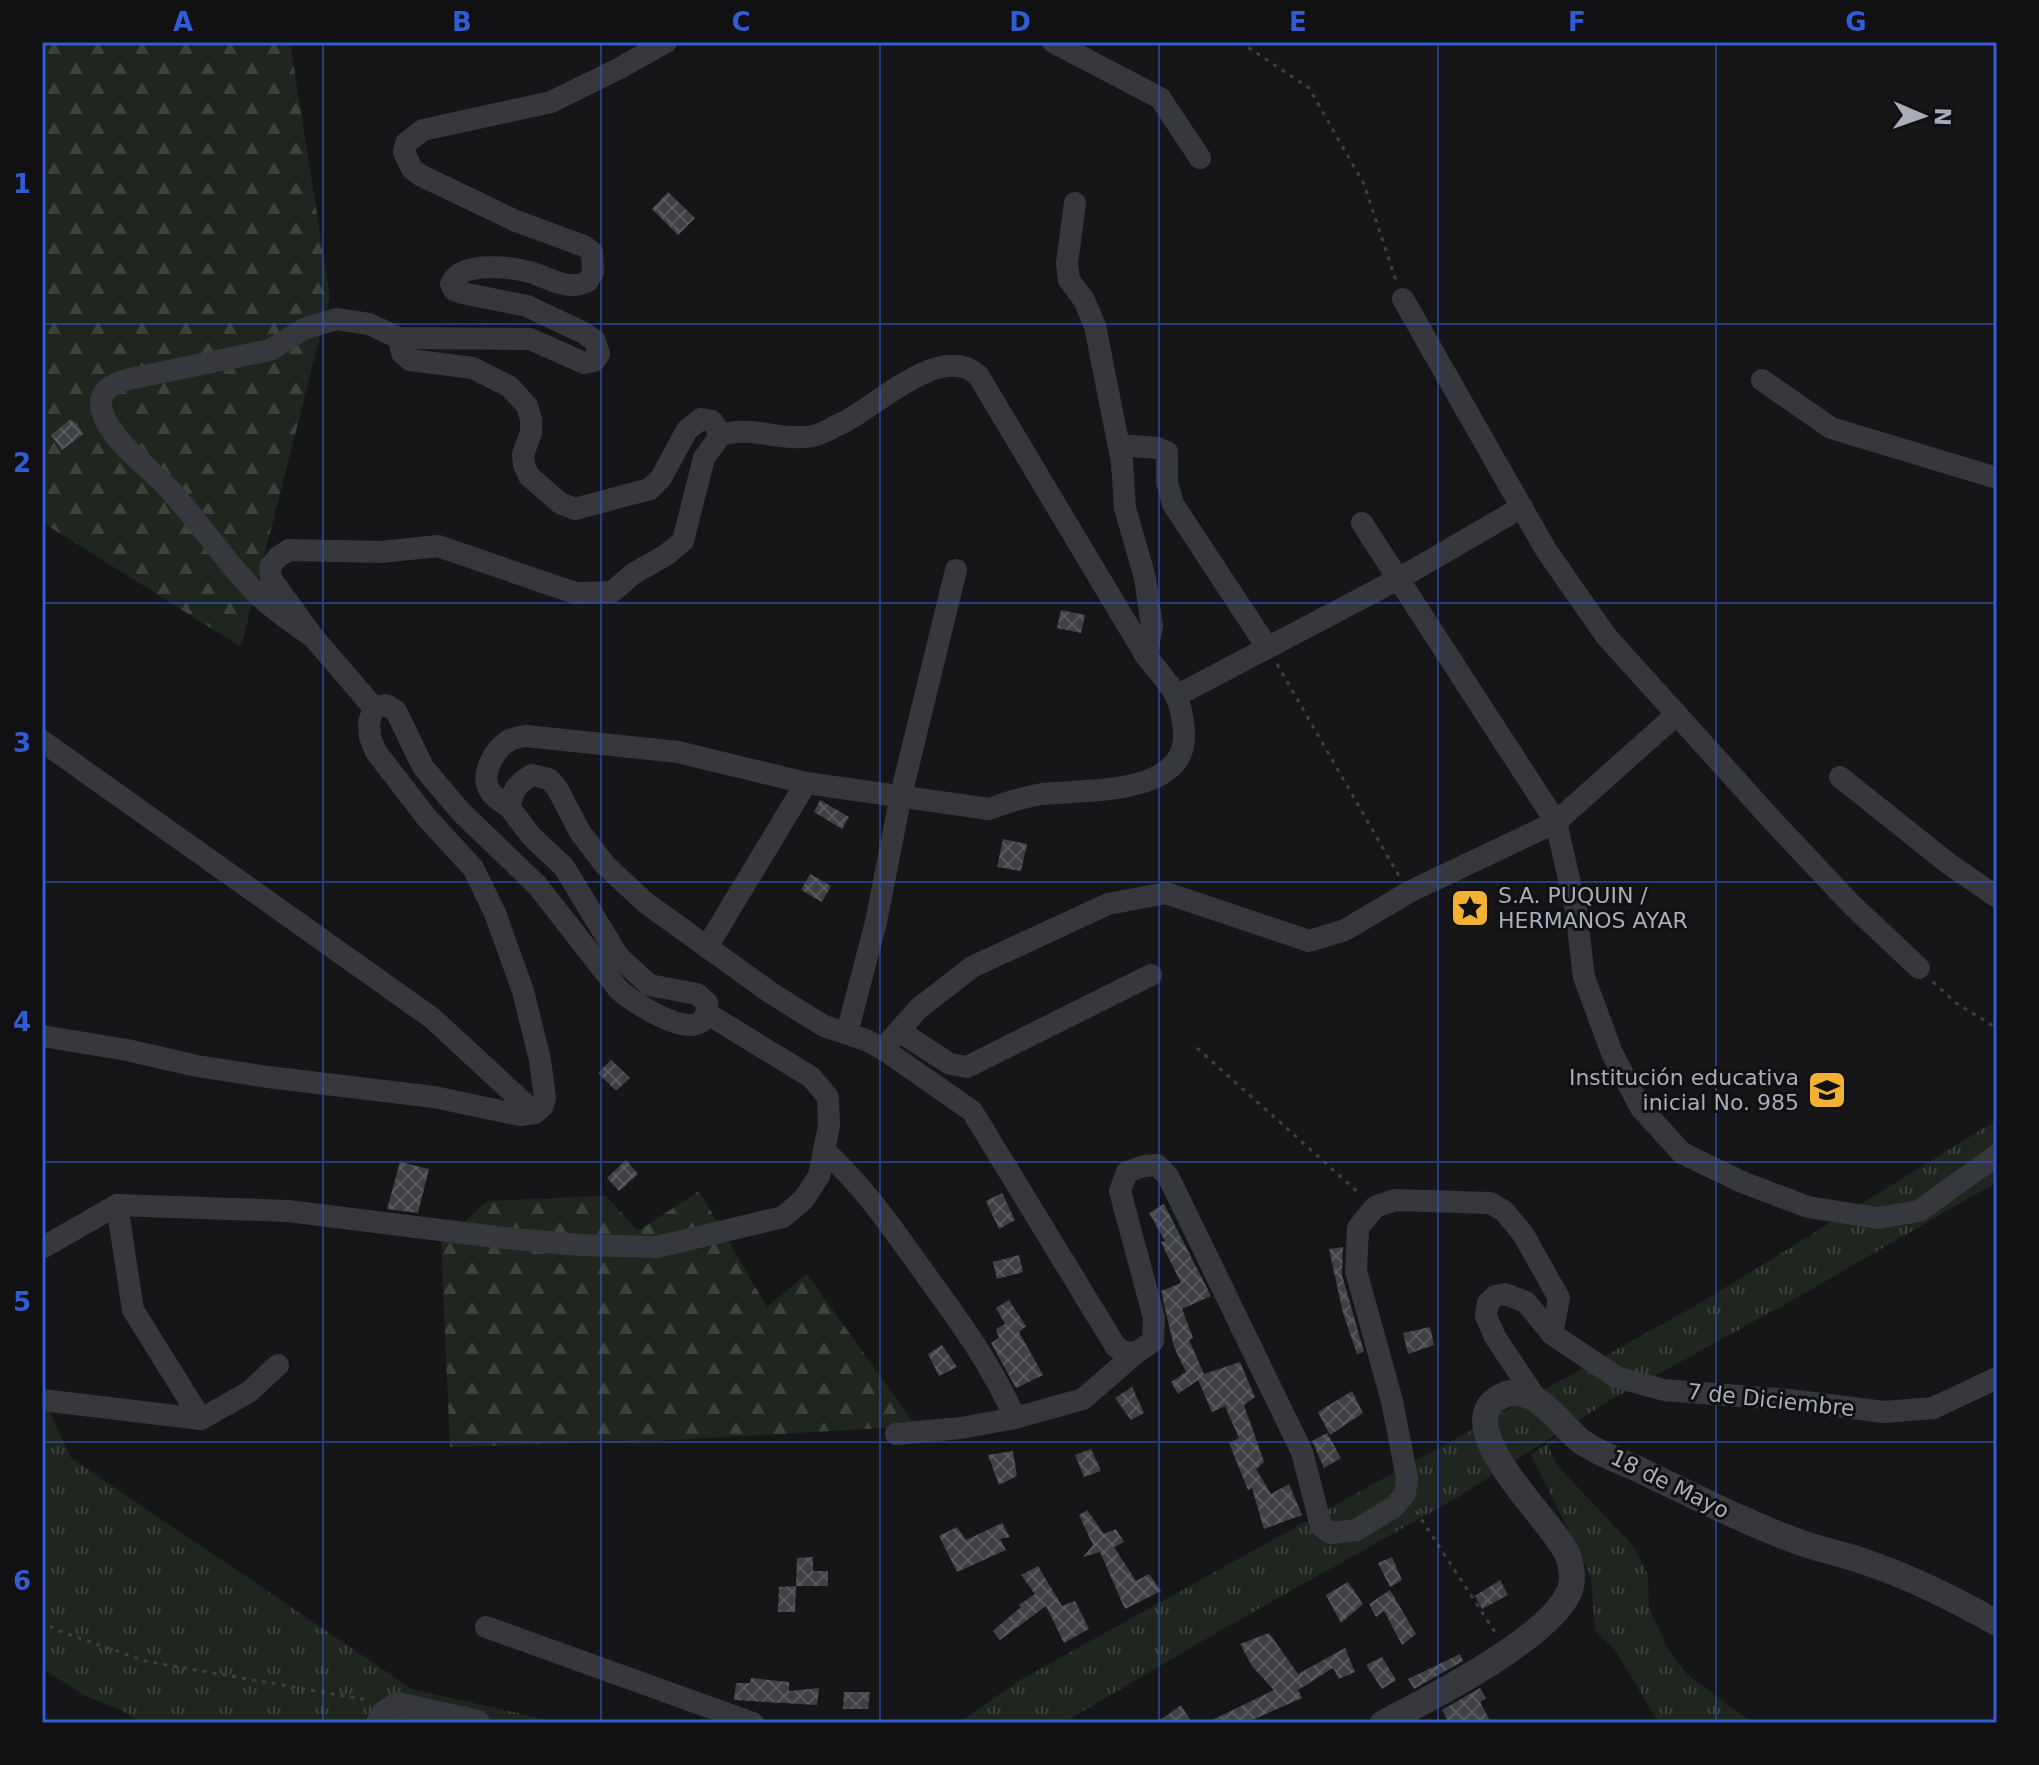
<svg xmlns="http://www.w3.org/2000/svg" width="2039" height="1765" font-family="'DejaVu Sans',sans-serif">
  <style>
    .grass { fill: url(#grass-tufts) }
    .forest { fill: url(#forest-firs) }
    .building { fill: url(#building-cross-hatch) }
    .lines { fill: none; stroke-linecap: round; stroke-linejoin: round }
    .path { stroke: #3d3f44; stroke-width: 3; stroke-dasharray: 4 6; stroke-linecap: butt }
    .minor { stroke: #37383d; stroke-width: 22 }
    .tertiary { stroke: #37383d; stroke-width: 26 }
    .grid { fill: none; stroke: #325cd3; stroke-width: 2; stroke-opacity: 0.55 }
    .labels { text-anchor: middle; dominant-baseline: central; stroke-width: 6; stroke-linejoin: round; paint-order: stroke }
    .poi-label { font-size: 22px; fill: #a8adb8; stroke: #111113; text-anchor: start }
    .street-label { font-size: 22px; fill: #a8adb8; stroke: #111113 }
    .neatline { fill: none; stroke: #325cd3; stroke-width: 3 }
    .grid-label { font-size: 26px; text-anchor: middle; font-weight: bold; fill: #325cd3 }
  </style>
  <defs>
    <pattern id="grass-tufts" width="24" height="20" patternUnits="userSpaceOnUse" patternTransform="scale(2)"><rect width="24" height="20" fill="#1e261f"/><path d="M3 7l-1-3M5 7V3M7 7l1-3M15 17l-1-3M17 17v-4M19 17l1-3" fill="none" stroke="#3c433d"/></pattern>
    <pattern id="forest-firs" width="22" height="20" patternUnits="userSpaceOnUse" patternTransform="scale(2)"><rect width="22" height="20" fill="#1e261f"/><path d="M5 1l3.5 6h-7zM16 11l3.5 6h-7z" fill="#3c433d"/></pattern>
    <pattern id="building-cross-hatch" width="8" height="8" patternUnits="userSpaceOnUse" patternTransform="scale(2)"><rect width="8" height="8" fill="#404145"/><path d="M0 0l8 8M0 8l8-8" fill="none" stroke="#595a5e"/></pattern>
  </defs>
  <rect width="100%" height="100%" fill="#161618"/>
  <g class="grass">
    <polygon points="1997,1120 1997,1182 1791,1301 1602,1405 1458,1497 1209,1637 1063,1723 958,1723 1020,1680 1702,1302"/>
    <polygon points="42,1394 71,1458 412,1689 562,1723 142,1723 123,1711 83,1695 42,1668"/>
    <polygon points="1569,1428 1571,1431 1549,1446 1555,1463 1634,1547 1648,1575 1649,1608 1668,1649 1687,1674 1753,1723 1659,1723 1615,1650 1595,1631 1591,1576 1531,1455"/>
  </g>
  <g class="forest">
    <polygon points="42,42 290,42 330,297 241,647 42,522"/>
    <polygon points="699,1191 767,1307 807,1274 916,1426 658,1441 450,1447 441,1243 487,1201 606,1196 638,1231"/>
  </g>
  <g class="building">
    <polygon points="668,192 695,218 678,235 652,209"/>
    <polygon points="71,419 83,434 62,450 51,435"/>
    <polygon points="1061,610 1085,615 1081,633 1057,628"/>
    <polygon points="820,800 849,817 842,829 814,812"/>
    <polygon points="1003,839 1027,844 1021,871 997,867"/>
    <polygon points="810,874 831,886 822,902 801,890"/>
    <polygon points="611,1060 630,1078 616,1091 598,1073"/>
    <polygon points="626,1160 638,1174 619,1191 607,1178"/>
    <polygon points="400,1162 429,1169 418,1213 387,1209"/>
    <polygon points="1002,1193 1015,1220 999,1229 986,1201"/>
    <polygon points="1164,1204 1211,1296 1182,1309 1193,1338 1189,1340 1204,1374 1240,1362 1255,1397 1244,1405 1264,1462 1256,1469 1271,1494 1289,1484 1302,1515 1264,1529 1252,1488 1248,1490 1229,1443 1239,1438 1225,1406 1212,1412 1198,1380 1178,1394 1171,1382 1186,1372 1174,1347 1161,1291 1181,1283 1161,1242 1165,1241 1149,1213"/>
    <polygon points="1343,1247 1342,1275 1364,1352 1357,1354 1343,1313 1329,1249"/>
    <polygon points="1019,1255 1023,1272 997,1279 993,1262"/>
    <polygon points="1009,1300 1026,1326 1019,1332 1043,1375 1016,1388 991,1343 999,1338 996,1329 1005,1324 996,1308"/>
    <polygon points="1430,1327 1434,1345 1408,1354 1403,1333"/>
    <polygon points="942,1345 957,1367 939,1376 928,1354"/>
    <polygon points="1132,1387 1144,1413 1131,1420 1115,1398"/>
    <polygon points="1352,1391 1363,1413 1330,1435 1318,1412"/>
    <polygon points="1327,1433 1341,1458 1324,1468 1312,1441"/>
    <polygon points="1091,1449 1101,1471 1084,1477 1075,1455"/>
    <polygon points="1013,1451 1017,1476 999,1485 988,1455"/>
    <polygon points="1087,1510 1104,1534 1116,1529 1124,1542 1114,1547 1136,1581 1149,1574 1161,1591 1125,1609 1100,1552 1083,1557 1093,1545 1079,1515"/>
    <polygon points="1002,1523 1010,1537 1000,1539 1006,1550 957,1572 939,1536 957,1527 966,1540"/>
    <polygon points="813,1557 813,1571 828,1571 828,1586 796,1586 797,1558"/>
    <polygon points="1392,1557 1402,1580 1390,1587 1378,1563"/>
    <polygon points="1038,1566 1062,1606 1075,1601 1089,1629 1064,1643 1046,1606 1000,1640 993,1631 1021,1607 1019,1605 1035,1594 1021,1575"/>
    <polygon points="1500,1580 1508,1595 1482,1609 1475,1596"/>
    <polygon points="1348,1582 1363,1604 1341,1623 1326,1595"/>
    <polygon points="796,1586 795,1612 778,1612 779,1587"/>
    <polygon points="1390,1590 1416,1634 1402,1645 1384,1611 1376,1617 1369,1604"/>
    <polygon points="1269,1633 1298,1674 1345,1648 1355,1672 1339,1679 1333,1668 1298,1690 1302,1698 1245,1723 1206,1723 1274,1690 1252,1666 1240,1644"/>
    <polygon points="1460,1654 1463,1661 1414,1689 1408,1679"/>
    <polygon points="1382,1657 1396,1680 1382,1689 1366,1665"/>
    <polygon points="751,1678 789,1682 789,1691 819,1688 817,1705 734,1700 736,1683 750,1683"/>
    <polygon points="1480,1688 1486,1698 1480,1702 1491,1723 1449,1723 1442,1710"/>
    <polygon points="844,1692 870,1692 868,1709 843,1709"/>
    <polygon points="1181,1705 1192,1723 1156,1723"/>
  </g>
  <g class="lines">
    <g class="path">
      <polyline points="1240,42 1309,88 1364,184 1396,281"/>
      <polyline points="1277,664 1399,876"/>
      <polyline points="1933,982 1956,1003 1997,1028"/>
      <polyline points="1197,1048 1360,1194"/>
      <polyline points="1416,1511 1495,1632"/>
      <polyline points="42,1620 54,1629 145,1661 367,1700"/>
    </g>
    <g class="minor">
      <polyline points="1053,42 1160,98 1200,158"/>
      <polyline points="1075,203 1067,263 1069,280 1084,300 1095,326 1122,462 1125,508 1145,578 1152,626 1146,656"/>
      <polyline points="1403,299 1546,550 1606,636 1772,820 1852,905 1919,968"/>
      <polyline points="1762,380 1831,428 1997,478"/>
      <polyline points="1119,445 1157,448 1167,452 1167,482 1173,504 1267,647"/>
      <polyline points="1362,523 1556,822 1576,910 1584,977 1612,1053 1641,1108 1682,1153 1742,1182 1808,1207 1878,1218 1919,1211 1997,1155"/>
      <path d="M314,638C295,624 273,610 256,593C225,561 200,523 169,489C150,468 109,439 102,411C97,391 111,384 129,379L270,350L304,329L336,319L369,324L399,338L530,339L584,363L594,361L599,354L595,341L584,333L527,306L462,293L454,290L451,284C461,260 513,267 533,273C545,277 563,287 576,285C580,285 584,283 588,281L593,272L592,252L584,246L516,221L420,175L412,169L404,152L406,143L423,130L551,102L620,68L666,42"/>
      <polyline points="1176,696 1400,578 1522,507"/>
      <polyline points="374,708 314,638 271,579 270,567 278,557 289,550 381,552 438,546 575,593 612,592 633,574 666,555 683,541 704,458 721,435 712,421 701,419 687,430 661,478 650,489 575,509 560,503 529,476 524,465 523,454 531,433 531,419 527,406 510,387 473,368 410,360 402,353 399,338"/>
      <polyline points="42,741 432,1018 535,1113"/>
      <polyline points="1840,777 1949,864 1997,897"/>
      <path d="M510,808C504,803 494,798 490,791C480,775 493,751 508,741C513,738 520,737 526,736L678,752L806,783L989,809C1007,802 1023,797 1042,794C1084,789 1188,797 1184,732C1183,721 1181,706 1176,696C1169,682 1156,669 1146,656L978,375C940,342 878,406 842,423C833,427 823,434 813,436C783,442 750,425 721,435"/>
      <polyline points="707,947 806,783"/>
      <polyline points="899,1031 950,1064 967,1067 1151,975"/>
      <polyline points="847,1033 876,922 901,795 956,570"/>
      <path d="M42,1036L127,1050L197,1066L268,1077L434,1097L520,1115L535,1113L542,1107L545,1098L540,1060L523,991L495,913L473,868L427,818L376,752L370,737L369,722L374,708L386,705L396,711L423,767L461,812L537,885L619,990C635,1004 710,1053 707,1003L697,994L649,985L618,956L564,867L531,836L510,808C512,790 517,784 532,775L549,779L557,788L580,832L605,865L646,903L771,993L824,1026L866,1040L883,1049"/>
      <path d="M826,1152C864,1187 893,1229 923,1271C958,1319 991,1364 1015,1418L1083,1399L1136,1353"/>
      <polyline points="117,1205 133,1310 201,1419"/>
      <polyline points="42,1248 117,1205 288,1211 504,1238 580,1245 657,1247 783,1217 803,1200 819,1176 829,1126 828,1097 811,1077 708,1014"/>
      <polyline points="1552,1334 1559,1298 1523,1234 1504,1211 1490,1203 1395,1200 1375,1207 1358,1228 1356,1271 1392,1401 1407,1478 1405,1494 1394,1507 1356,1530 1331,1533 1321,1526 1302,1452 1168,1176 1157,1165 1144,1166 1127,1172 1120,1191 1154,1318 1153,1341 1136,1353 1124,1352 1116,1347 972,1111 883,1049 918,1009 972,967 1108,904 1166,893 1309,941 1345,930 1409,892 1556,822 1677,714"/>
      <polyline points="1535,1397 1495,1337 1486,1316 1488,1303 1495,1296 1505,1294 1526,1302 1552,1334 1616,1377 1664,1390 1789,1400 1884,1412 1933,1408 1997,1378"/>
      <polyline points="42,1400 201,1419 249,1392 278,1365"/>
      <polyline points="896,1434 961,1428 1015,1418"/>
      <polyline points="486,1627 753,1723"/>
    </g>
    <g class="tertiary">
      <polyline points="379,1723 385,1713 397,1705 477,1723"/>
      <path d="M1383,1723C1430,1699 1549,1638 1569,1592C1574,1582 1572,1567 1568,1556C1558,1526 1448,1429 1498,1398C1532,1377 1559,1425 1582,1442C1599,1454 1623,1462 1642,1471C1694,1496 1746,1523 1802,1543C1824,1551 1848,1555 1871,1564C1915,1579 1956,1600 1997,1623"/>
    </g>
  </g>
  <path class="grid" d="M323,42V1723M601,42V1723M880,42V1723M1159,42V1723M1438,42V1723M1716,42V1723M42,324H1997M42,603H1997M42,882H1997M42,1162H1997M42,1442H1997"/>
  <defs>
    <symbol id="sight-square" viewBox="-11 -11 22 22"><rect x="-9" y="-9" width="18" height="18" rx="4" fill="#f2b134" stroke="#111113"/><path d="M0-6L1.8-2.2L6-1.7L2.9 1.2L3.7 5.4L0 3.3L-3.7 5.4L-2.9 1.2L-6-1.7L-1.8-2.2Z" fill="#111"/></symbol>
    <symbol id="school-square" viewBox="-11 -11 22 22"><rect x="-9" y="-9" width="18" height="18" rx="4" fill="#f2b134" stroke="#111113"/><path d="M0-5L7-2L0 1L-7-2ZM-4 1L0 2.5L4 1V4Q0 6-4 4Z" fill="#111"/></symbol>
  </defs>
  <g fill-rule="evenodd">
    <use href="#sight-square" x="1448" y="886" width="44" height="44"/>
    <use href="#school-square" x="1805" y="1068" width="44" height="44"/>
  </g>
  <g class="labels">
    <g class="poi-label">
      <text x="1498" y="895">S.A. PUQUIN /<tspan x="1498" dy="25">HERMANOS AYAR</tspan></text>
      <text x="1799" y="1077" text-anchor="end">Institución educativa<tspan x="1799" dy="25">inicial No. 985</tspan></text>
    </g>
    <g class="street-label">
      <text transform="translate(1771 1400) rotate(6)">7 de Diciembre</text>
      <text transform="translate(1670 1484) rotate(26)">18 de Mayo</text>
    </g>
  </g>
  <rect width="2039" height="1765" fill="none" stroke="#111113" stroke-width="88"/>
  <g transform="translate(1923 116) rotate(92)" stroke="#111113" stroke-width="6" paint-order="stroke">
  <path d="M0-6L14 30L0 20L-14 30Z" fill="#a8adb8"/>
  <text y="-12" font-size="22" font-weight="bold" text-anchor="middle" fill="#a8adb8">N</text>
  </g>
  <rect x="44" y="44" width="1951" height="1677" class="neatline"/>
  <g class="grid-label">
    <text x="183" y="31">A</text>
    <text x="462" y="31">B</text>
    <text x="741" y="31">C</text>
    <text x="1020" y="31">D</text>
    <text x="1298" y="31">E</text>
    <text x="1577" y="31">F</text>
    <text x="1856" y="31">G</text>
    <text x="22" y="193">1</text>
    <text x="22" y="472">2</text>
    <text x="22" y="752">3</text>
    <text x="22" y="1031">4</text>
    <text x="22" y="1311">5</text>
    <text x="22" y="1590">6</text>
  </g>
</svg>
